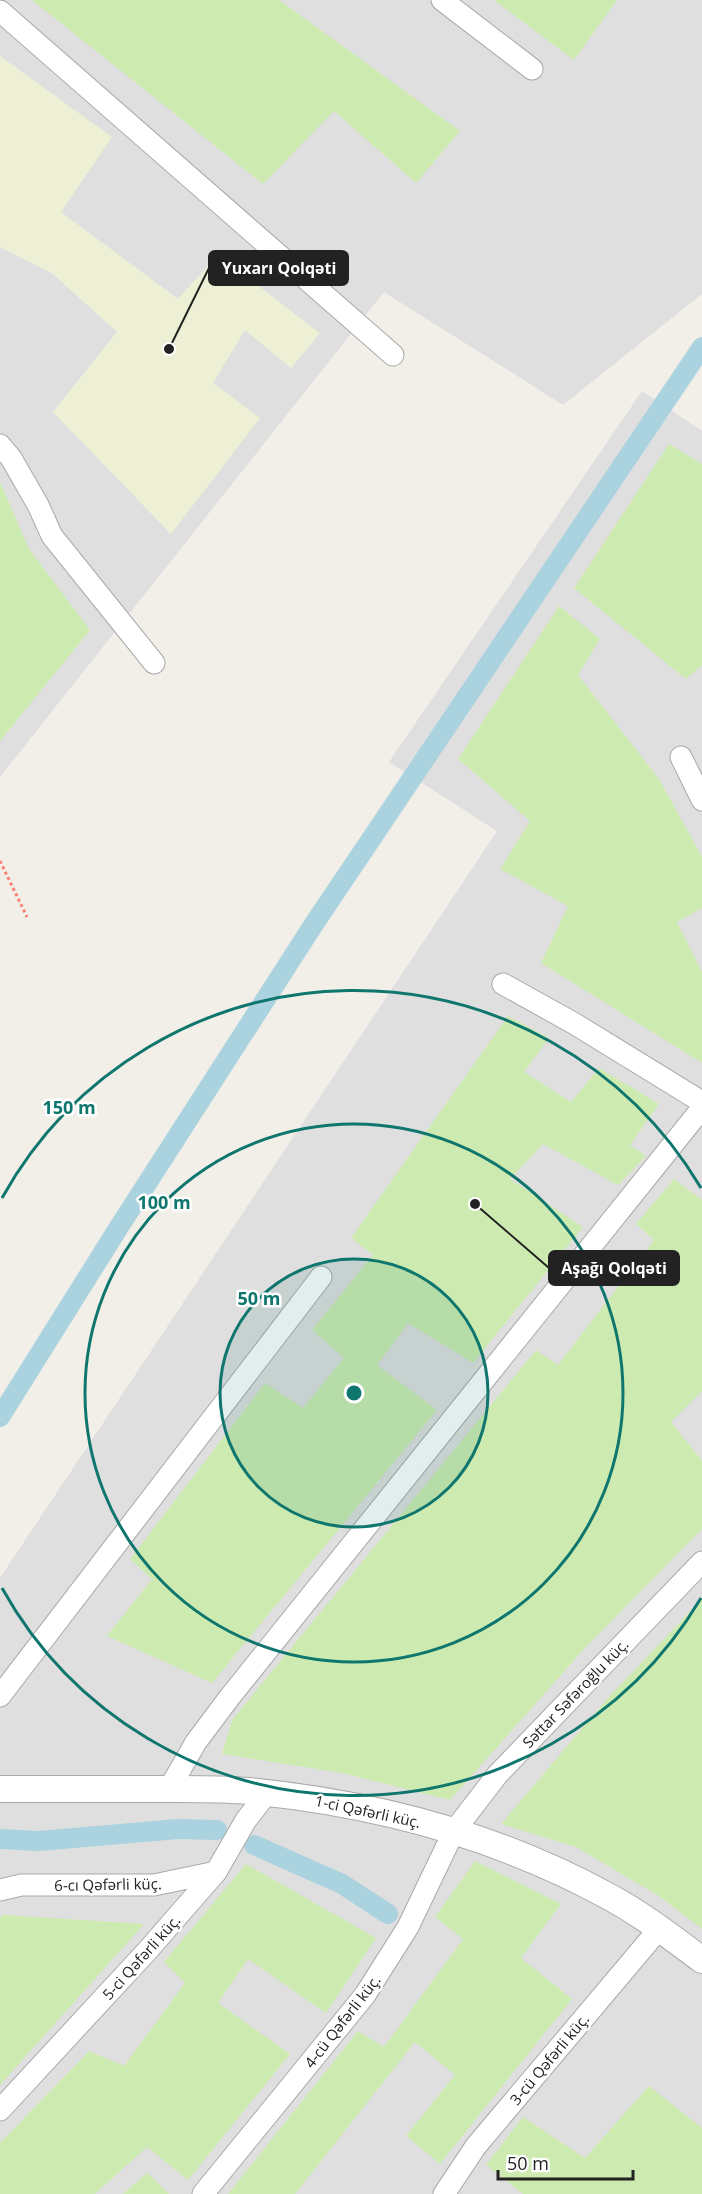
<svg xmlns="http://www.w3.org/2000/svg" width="702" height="2194" font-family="'Open Sans',sans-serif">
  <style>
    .residential { fill: #e0dfdf }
    .farmland { fill: #eef0d5 }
    .grass { fill: #cdebb0 }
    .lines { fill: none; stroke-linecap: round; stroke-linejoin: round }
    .canal { stroke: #aad3df; stroke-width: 20 }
    .minor-casing { stroke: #a9a9a9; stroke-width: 23 }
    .tertiary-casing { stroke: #a9a9a9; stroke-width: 28 }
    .path { stroke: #fa8072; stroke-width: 3; stroke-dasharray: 3 3; stroke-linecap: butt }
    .minor { stroke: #fff; stroke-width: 21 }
    .tertiary { stroke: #fff; stroke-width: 26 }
    .ring { fill: none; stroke: #0f766e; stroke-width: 3 }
    .labels { text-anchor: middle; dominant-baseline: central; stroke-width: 5; stroke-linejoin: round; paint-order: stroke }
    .street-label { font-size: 15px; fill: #222; stroke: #fff }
    .centre { fill: #0f766e; stroke: #fff; stroke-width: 3 }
    .ring-label { font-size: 18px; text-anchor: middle; font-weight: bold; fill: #0f766e; stroke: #fff; stroke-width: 5; stroke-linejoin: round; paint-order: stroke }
    .leader { fill: none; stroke: #222; stroke-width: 2 }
    .callout-dot { fill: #222; stroke: #fff; stroke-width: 2 }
    .callout { fill: #222; stroke: #222; stroke-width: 2 }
    .callout-label { font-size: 16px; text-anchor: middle; font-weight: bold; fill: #fff }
  </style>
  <rect width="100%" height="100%" fill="#f2efe9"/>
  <g class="residential">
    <polygon points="0,0 702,0 702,294 563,405 384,292 0,777"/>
    <polygon points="642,391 702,431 702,2194 169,2194 147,2174 123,2194 0,2194 0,1578 497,831 389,762"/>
  </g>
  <polygon class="farmland" points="0,56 112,137 61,212 178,299 218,255 320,333 291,368 245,330 213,383 260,418 171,534 53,412 117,332 53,274 0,247"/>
  <g class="grass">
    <polygon points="32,0 279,0 460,131 416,183 334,111 263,184"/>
    <polygon points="494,0 617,0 574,60"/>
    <polygon points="669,444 702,464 702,665 686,679 574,588"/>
    <polygon points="0,482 29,549 90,630 0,741"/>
    <polygon points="559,606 600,639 578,675 659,779 702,857 702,908 677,922 702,972 702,1063 541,963 568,906 500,869 530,821 458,759"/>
    <polygon points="508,1016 549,1038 524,1072 571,1102 599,1068 659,1104 630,1145 646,1156 618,1185 543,1144 510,1179 583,1227 473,1363 408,1323 377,1365 437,1410 212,1683 107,1636 152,1579 130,1559 265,1383 303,1408 344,1358 312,1330 373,1255 351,1238"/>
    <polygon points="674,1179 702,1200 702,1391 671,1422 702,1461 702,1529 585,1648 450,1800 342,1773 222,1754 232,1720 536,1350 558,1365 654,1240 636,1224"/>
    <polygon points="702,1599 702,1929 659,1896 576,1847 501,1824 608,1698"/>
    <polygon points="475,1861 561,1904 521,1958 572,1999 440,2164 406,2136 455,2075 415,2042 295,2194 228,2194 358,2031 384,2047 463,1939 435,1917"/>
    <polygon points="246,1864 376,1938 326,2013 248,1959 218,2003 290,2054 188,2180 147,2147 95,2194 0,2194 0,2143 89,2051 124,2066 185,1983 164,1962"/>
    <polygon points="3,1915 144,1924 0,2085 0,1918"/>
    <polygon points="649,2086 702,2128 702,2194 523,2194 486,2165 523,2117 585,2158"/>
    <polygon points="147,2173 169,2194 123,2194"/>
  </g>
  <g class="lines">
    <g class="canal">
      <polyline points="0,1417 119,1227 314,924 702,347"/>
      <polyline points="0,1839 39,1841 178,1829 217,1830"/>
      <polyline points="254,1845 342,1884 388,1914"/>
    </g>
    <defs>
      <g id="minor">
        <polyline points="442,0 532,69"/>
        <polyline points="0,11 393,355"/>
        <polyline points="0,445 11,458 38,505 52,536 154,663"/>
        <polyline points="681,757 702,800"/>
        <polyline points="503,984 575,1024 702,1102"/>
        <polyline points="0,1696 321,1277"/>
        <polyline points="169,1789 196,1742 229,1698 702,1108"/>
        <polyline points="0,1890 21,1885 154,1885 216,1872"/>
        <polyline points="0,2110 148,1950 216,1872 246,1820 267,1793"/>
        <polyline points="203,2194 365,1995 408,1927 454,1831 498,1774 702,1562"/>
        <polyline points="444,2194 476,2146 659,1929"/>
      </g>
      <path id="tertiary" d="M0,1789C48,1789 97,1789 145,1789C180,1789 215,1788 249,1791C372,1803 495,1835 604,1894C639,1912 671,1937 702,1960"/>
    </defs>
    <use href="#minor" class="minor-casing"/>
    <use href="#tertiary" class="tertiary-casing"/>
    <polyline class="path" points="0,861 27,917"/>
    <use href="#minor" class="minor"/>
    <use href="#tertiary" class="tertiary"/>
  </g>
  <circle cx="354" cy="1393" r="134" fill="#0f766e" fill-opacity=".12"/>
  <g class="ring">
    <circle cx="354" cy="1393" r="134"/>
    <circle cx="354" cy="1393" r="269"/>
    <path d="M701 1598A403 403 0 0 1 2 1588M2 1198A403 403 0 0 1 701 1188"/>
  </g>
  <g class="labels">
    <g class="street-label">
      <text transform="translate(575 1693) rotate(-46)">Səttar Səfəroğlu küç.</text>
      <text transform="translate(368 1811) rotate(12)">1-ci Qəfərli küç.</text>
      <text transform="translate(108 1884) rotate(-1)">6-cı Qəfərli küç.</text>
      <text transform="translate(141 1957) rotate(-48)">5-ci Qəfərli küç.</text>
      <text transform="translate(342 2021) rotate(-52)">4-cü Qəfərli küç.</text>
      <text transform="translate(549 2059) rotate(-50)">3-cü Qəfərli küç.</text>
    </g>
  </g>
  <circle cx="354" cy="1393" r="9" class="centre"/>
  <g class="ring-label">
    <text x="69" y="1114">150 m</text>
    <text x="164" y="1209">100 m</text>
    <text x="259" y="1305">50 m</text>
  </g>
  <path class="leader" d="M169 349L209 268M475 1204L549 1268"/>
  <g class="callout-dot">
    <circle cx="169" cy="349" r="6"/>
    <circle cx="475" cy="1204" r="6"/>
  </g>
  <g class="callout">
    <rect x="209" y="251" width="139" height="34" rx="6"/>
    <rect x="549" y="1251" width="130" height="34" rx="6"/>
  </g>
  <g class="callout-label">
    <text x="279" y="274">Yuxarı Qolqəti</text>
    <text x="614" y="1274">Aşağı Qolqəti</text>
  </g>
  <path d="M498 2170v9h135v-9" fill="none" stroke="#222222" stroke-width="3"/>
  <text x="507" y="2170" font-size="18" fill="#222222" stroke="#ffffff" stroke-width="4.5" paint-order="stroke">50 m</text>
</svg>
